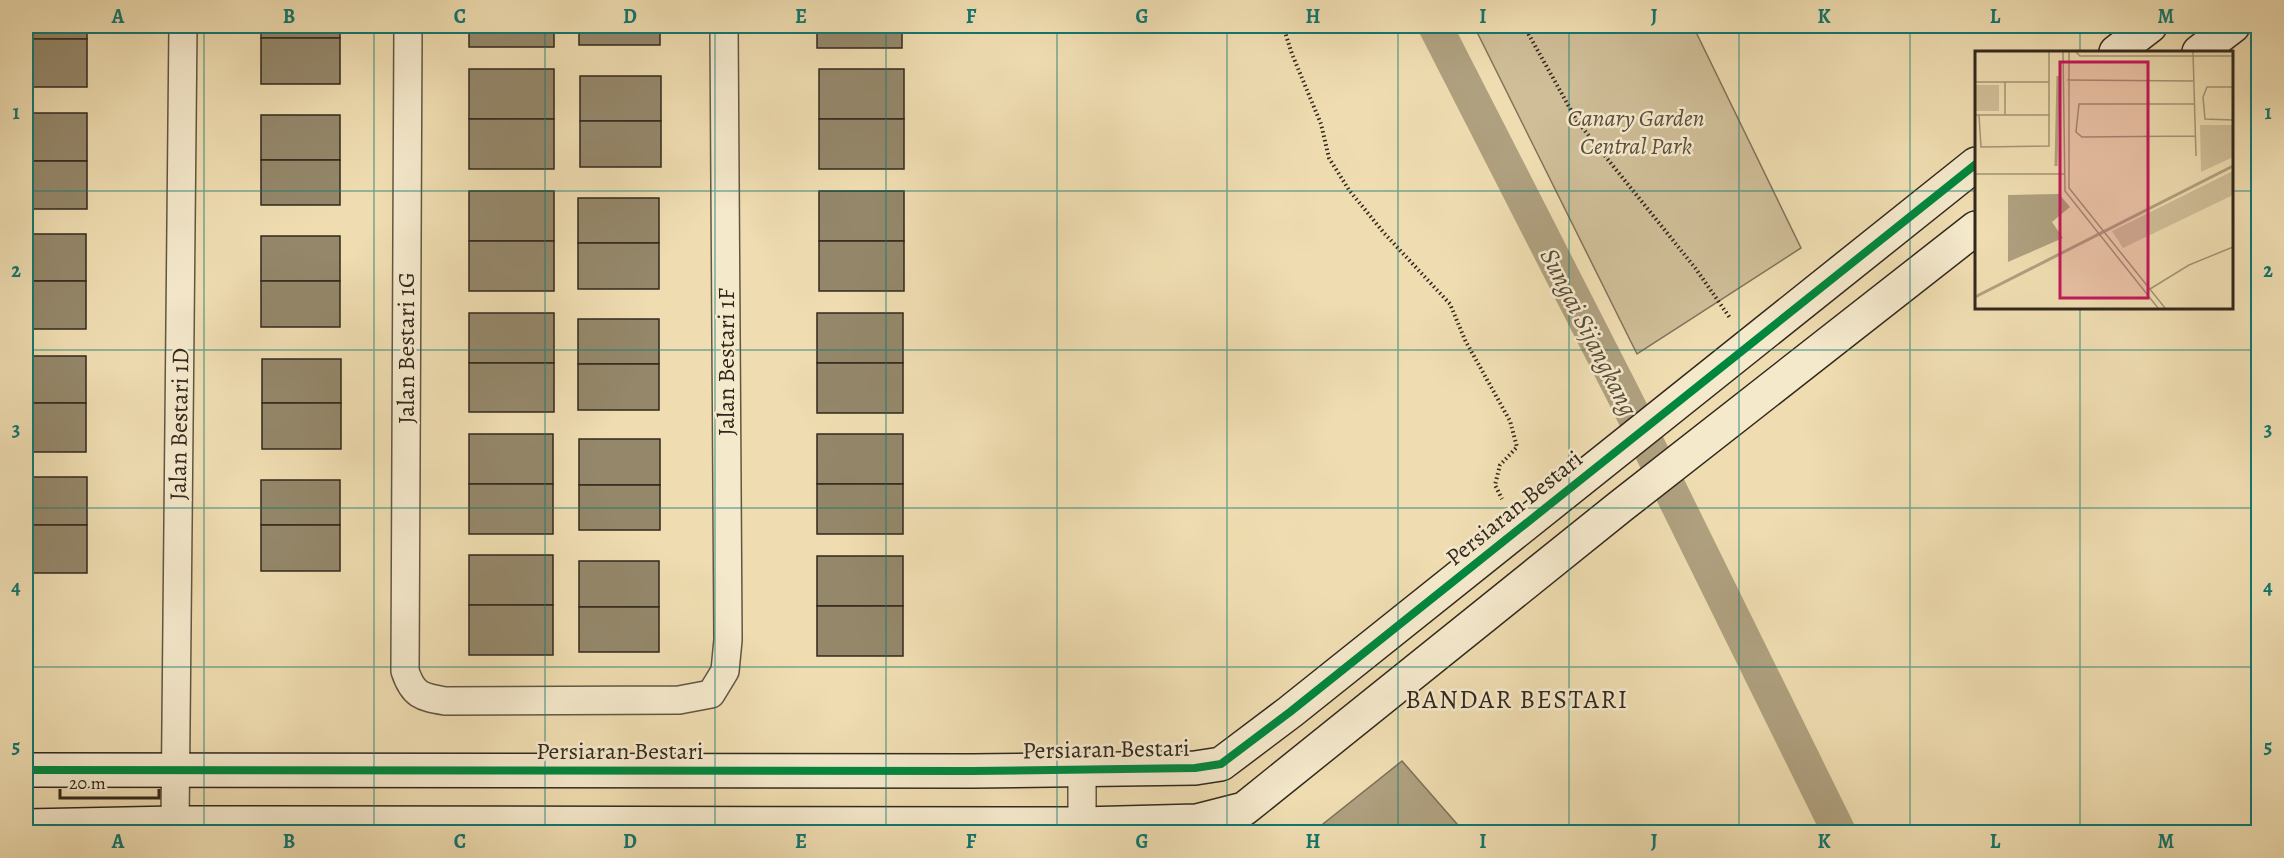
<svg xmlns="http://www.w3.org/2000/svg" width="2284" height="858" font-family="Alegreya,serif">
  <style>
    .green { fill: #cfbe98; stroke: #80745b; stroke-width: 1.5 }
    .water { fill: #afa07f; stroke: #7d7058; stroke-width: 1.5 }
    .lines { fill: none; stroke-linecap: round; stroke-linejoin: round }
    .canal { stroke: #afa07f; stroke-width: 34 }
    .building { fill: #94876a; stroke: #32291e; stroke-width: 1.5 }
    .street-casing { stroke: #615643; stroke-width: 30 }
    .secondary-casing { stroke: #32291e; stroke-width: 36 }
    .path { stroke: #32291e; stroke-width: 4; stroke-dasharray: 1.5 3; stroke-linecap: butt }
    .street { stroke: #f5e9cc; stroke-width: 27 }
    .secondary { stroke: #f5e9cc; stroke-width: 33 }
    .cycleway-casing { stroke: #f5e9cc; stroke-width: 11 }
    .cycleway { stroke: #00873e; stroke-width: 8 }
    .grid { fill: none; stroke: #0f766e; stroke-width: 1.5; stroke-opacity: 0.55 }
    .labels { text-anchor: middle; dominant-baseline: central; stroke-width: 5; stroke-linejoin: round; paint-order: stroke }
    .park-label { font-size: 24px; font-style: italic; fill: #594e3c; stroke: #f5e9cc }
    .street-label { font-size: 24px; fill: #32291e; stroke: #f5e9cc }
    .water-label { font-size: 26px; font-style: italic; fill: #584d3b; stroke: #f5e9cc }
    .neighbourhood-label { font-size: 26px; letter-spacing: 1.5px; fill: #32291e; stroke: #f5e9cc }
    .inset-river { fill: none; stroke: #afa07f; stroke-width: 3 }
    .inset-road { fill: none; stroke: #a39576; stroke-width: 1.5 }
    .view { fill: #c2185b; fill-opacity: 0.15; stroke: #c2185b; stroke-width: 3 }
    .inset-edge { fill: none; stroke: #32291e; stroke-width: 3 }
    .neatline { fill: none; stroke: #0f766e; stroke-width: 2 }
    .grid-label { font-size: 20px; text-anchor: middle; font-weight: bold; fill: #0f766e }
  </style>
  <rect width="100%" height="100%" fill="#efddb1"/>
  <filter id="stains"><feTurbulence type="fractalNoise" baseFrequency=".00333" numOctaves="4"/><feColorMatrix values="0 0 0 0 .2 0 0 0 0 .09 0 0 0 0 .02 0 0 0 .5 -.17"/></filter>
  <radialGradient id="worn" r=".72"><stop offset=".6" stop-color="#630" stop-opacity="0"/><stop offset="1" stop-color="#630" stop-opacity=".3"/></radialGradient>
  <polygon class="green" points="1474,26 1693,26 1801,248 1637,354"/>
  <polygon class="water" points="1402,761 1464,832 1313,832"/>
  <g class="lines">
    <polyline class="canal" points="1435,26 1624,396 1839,832"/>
  </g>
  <g class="building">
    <rect x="26" y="26" width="61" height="13"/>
    <rect x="261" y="26" width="79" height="12"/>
    <rect x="469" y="26" width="85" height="21"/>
    <rect x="579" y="26" width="81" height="19"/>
    <rect x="817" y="26" width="85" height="22"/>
    <rect x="261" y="38" width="79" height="46"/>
    <rect x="26" y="39" width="61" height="48"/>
    <rect x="469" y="69" width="85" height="50"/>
    <rect x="819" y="69" width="85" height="50"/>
    <rect x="580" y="76" width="81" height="45"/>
    <rect x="26" y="113" width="61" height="48"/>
    <rect x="261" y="115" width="79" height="45"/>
    <rect x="469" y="119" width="85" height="50"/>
    <rect x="819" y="119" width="85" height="50"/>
    <rect x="580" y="121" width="81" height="46"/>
    <rect x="261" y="160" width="79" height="45"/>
    <rect x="26" y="161" width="61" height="48"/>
    <rect x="469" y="191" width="85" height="50"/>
    <rect x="819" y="191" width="85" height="50"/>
    <rect x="578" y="198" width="81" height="45"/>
    <rect x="26" y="234" width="60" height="47"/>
    <rect x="261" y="236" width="79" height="45"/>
    <rect x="469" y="241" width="85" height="50"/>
    <rect x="819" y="241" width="85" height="50"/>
    <rect x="578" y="243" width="81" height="46"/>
    <rect x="26" y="281" width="60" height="48"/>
    <rect x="261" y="281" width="79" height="46"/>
    <rect x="469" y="313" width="85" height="50"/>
    <rect x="817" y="313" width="86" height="50"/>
    <rect x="578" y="319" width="81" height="45"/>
    <rect x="26" y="356" width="60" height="47"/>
    <rect x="262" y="359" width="79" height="44"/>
    <rect x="469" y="363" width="85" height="49"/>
    <rect x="817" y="363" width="86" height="50"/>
    <rect x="578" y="364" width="81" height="46"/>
    <rect x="26" y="403" width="60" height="49"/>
    <rect x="262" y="403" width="79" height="46"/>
    <rect x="469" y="434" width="84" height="50"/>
    <rect x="817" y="434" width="86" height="50"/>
    <rect x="579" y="439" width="81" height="46"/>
    <rect x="26" y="477" width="61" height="48"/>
    <rect x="261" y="480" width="79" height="45"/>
    <rect x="469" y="484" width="84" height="50"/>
    <rect x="817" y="484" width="86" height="50"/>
    <rect x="579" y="485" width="81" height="45"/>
    <rect x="26" y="525" width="61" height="48"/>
    <rect x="261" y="525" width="79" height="46"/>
    <rect x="469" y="555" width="84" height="50"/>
    <rect x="817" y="556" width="86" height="50"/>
    <rect x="579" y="561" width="80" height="46"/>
    <rect x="469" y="605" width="84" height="50"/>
    <rect x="817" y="606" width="86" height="50"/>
    <rect x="579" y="607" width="80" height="45"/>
  </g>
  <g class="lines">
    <defs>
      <g id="street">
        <path d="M408,26L405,671C413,695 421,697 445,701L679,700L711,694L725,671L728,640L724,26"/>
        <polyline points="175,823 183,26"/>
        <polyline points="1082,832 1082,769"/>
      </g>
      <g id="secondary">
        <polyline points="2116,52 2150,26"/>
        <polyline points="2199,52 2233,26"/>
        <polyline points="26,770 972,771 1195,768 1221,764 1290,712 1976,164"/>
        <polyline points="26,826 175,823 1082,824 1197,821 1244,809 1621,506 1976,228"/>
      </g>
    </defs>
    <use href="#street" class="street-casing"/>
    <use href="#secondary" class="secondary-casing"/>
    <g class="path">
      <polyline points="1283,26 1292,54 1321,124 1329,158 1349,190 1384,233 1450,304 1465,340 1510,421 1517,447 1500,465 1495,485 1502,499"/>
      <polyline points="1524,26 1577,121 1696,269 1730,318"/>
    </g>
    <use href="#street" class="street"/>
    <use href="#secondary" class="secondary"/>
    <defs>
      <polyline id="cycleway" points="26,770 972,771 1195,768 1221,764 1290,712 1976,164"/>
    </defs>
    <use href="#cycleway" class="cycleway-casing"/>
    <use href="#cycleway" class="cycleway"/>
  </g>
  <path class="grid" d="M204,26V832M374,26V832M545,26V832M715,26V832M886,26V832M1057,26V832M1227,26V832M1398,26V832M1569,26V832M1739,26V832M1910,26V832M2080,26V52M26,191H1976M2232,191H2258M2080,308V832M26,350H2258M26,508H2258M26,667H2258"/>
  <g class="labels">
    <g class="park-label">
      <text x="1636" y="118">Canary Garden<tspan x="1636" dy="28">Central Park</tspan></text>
    </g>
    <g class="street-label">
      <text transform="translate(406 348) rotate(-90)">Jalan Bestari 1G</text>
      <text transform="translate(726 362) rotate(-90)">Jalan Bestari 1F</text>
      <text transform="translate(179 424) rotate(-89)">Jalan Bestari 1D</text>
      <text transform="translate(1514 508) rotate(-39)">Persiaran Bestari</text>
      <text transform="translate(1106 749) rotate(-1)">Persiaran Bestari</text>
      <text x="620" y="751">Persiaran Bestari</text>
    </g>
    <g class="water-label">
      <text transform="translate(1589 332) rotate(63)">Sungai Sijangkang</text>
    </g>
    <g class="neighbourhood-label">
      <text x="1517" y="699">BANDAR BESTARI</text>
    </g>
  </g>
  <g transform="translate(1975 51)">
    <rect width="258" height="258" fill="#efddb1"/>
    <path d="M0,34H24V60H0ZM225,74H258V106L226,121ZM258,120V144L148,197L137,180Z" fill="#cfbe98"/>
    <path d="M84,143L95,156L77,171L88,187L33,211V144Z" fill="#afa07f"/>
    <path class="inset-river" d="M81,115L83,25M0,246L258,115"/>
    <path class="inset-road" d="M88,1L90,140L183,257M94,1V137L190,257M101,1L105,5H258M218,1L221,105M92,29L218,30M0,31H74M258,36H232L228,46L230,68L258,69M220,53H104L101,81L107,86L221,85M0,64H75M4,64L6,96L74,95V1M30,64V31M0,123H89M175,238L214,214L258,196"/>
    <path class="view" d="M85,11H173V247H85Z"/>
    <rect width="258" height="258" class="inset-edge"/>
  </g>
  <rect width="2284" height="858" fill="none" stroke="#efddb1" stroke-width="66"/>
  <path d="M60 789v9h99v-9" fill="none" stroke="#32291e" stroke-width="3"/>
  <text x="69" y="789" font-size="18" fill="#32291e" stroke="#f5e9cc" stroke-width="4.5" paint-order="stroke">20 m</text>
  <rect x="33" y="33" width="2218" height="792" class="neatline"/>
  <g class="grid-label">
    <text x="118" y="23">A</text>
    <text x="289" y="23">B</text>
    <text x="460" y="23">C</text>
    <text x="630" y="23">D</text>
    <text x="801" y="23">E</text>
    <text x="971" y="23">F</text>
    <text x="1142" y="23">G</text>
    <text x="1313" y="23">H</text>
    <text x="1483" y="23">I</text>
    <text x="1654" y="23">J</text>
    <text x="1824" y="23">K</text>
    <text x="1995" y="23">L</text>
    <text x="2166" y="23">M</text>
    <text x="16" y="119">1</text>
    <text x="2268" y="119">1</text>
    <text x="16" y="277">2</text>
    <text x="2268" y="277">2</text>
    <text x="16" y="436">3</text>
    <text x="2268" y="436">3</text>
    <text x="16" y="594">4</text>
    <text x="2268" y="594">4</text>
    <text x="16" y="753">5</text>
    <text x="2268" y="753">5</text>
    <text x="118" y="848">A</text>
    <text x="289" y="848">B</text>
    <text x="460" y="848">C</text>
    <text x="630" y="848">D</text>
    <text x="801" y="848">E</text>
    <text x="971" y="848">F</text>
    <text x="1142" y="848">G</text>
    <text x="1313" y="848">H</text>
    <text x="1483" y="848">I</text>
    <text x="1654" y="848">J</text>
    <text x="1824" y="848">K</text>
    <text x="1995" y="848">L</text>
    <text x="2166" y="848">M</text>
  </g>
  <rect width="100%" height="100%" filter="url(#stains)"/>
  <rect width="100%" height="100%" fill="url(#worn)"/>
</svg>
